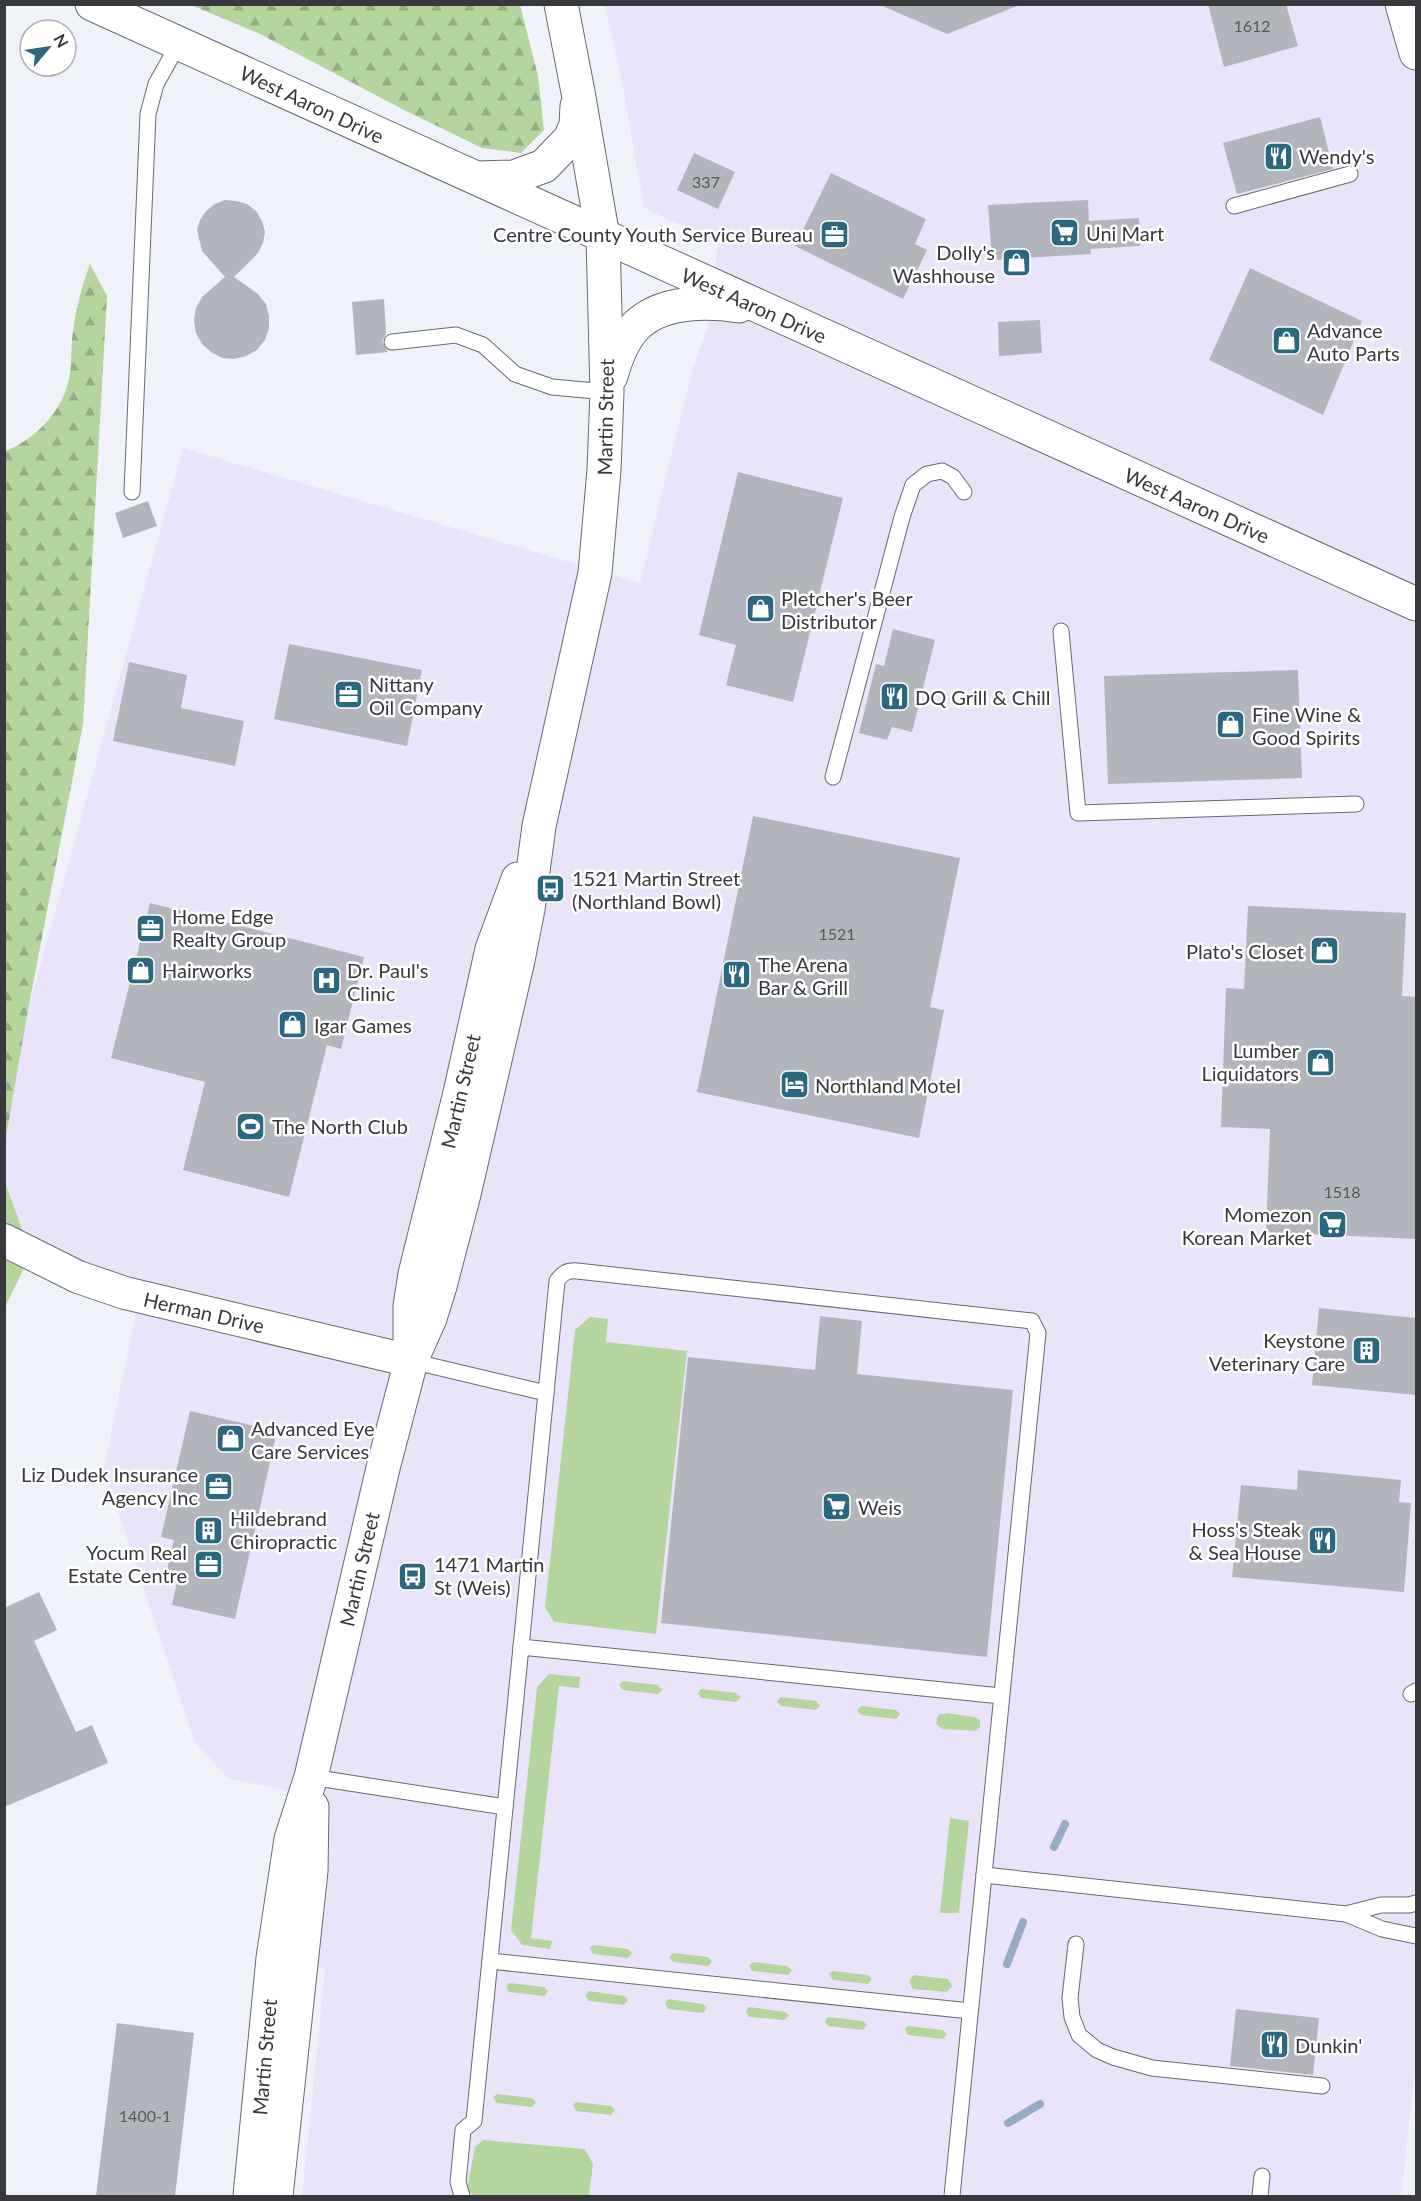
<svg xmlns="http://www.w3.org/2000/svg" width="1421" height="2201" font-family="Lato,sans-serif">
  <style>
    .commercial { fill: #eae4fa }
    .green { fill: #b5d59f }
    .forest { fill: url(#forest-firs) }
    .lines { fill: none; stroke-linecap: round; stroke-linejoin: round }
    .stream { stroke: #96acc3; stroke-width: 8 }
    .building { fill: #b2b6bc }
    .lane-casing { stroke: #676a70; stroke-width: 17 }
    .street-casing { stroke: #676a70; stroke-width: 34 }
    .secondary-casing { stroke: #676a70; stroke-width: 35 }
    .primary-casing { stroke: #676a70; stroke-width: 35 }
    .lane { stroke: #fff; stroke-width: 15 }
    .street { stroke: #fff; stroke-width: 32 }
    .secondary { stroke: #fff; stroke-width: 33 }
    .primary { stroke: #fff; stroke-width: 33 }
    .labels { text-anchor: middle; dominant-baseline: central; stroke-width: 5; stroke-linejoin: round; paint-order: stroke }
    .number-label { font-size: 16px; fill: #56585c }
    .street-label { font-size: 20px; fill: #38393c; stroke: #fff }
    .poi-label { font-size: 20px; fill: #38393c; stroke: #fff; text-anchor: start }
  </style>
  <defs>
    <pattern id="forest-firs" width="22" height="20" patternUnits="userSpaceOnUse" patternTransform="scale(1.5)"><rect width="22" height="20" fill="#b5d59f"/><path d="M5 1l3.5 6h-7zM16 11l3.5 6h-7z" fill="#94ae83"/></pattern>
  </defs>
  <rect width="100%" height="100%" fill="#eff2f9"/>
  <polygon class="commercial" points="604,5 1416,5 1416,2061 1401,2196 302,2196 325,1969 269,1955 287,1791 228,1778 195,1743 104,1469 139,1296 31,1254 5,1179 5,1143 28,1010 183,448 640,583 692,371 707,329 718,242 644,208 620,71"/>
  <g class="green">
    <polygon points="4,1179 31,1254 5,1307 4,1307"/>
    <polygon points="590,1317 608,1319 606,1342 687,1351 656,1634 554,1622 545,1607 575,1330"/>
    <polygon points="549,1674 580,1677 579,1688 559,1686 531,1938 552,1941 550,1949 522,1945 511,1930 537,1687"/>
    <polygon points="623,1681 658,1685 662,1690 658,1694 623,1690 619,1685"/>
    <polygon points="701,1689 736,1693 741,1697 736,1702 701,1698 698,1693"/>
    <polygon points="781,1697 816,1701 820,1706 816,1710 781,1706 777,1701"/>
    <polygon points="861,1706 896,1710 900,1714 896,1719 861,1715 857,1710"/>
    <polygon points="947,1713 974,1717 980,1720 980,1727 976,1731 943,1729 936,1724 938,1715"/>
    <polygon points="950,1818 969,1821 959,1913 940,1913"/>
    <polygon points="593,1945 628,1949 632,1953 628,1958 593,1954 590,1948"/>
    <polygon points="673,1953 708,1957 712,1962 708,1966 673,1962 669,1957"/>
    <polygon points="753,1962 787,1966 792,1970 788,1975 752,1971 749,1966"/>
    <polygon points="833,1971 868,1975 872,1979 868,1984 833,1980 829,1974"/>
    <polygon points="914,1975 948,1979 952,1986 947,1992 913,1989 909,1981"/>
    <polygon points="509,1983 544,1987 548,1991 544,1996 509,1992 506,1986"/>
    <polygon points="589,1991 624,1996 628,2000 624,2005 589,2001 585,1995"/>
    <polygon points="668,1999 703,2004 707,2008 703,2013 668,2009 665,2003"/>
    <polygon points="749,2007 785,2012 789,2016 784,2020 749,2017 746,2011"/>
    <polygon points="828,2017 863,2021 867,2025 863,2030 828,2026 825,2021"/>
    <polygon points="908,2026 943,2030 947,2034 943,2039 908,2035 905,2029"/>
    <polygon points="497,2094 532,2098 536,2102 532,2107 497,2103 493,2097"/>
    <polygon points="576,2102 611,2106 615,2110 611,2115 576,2111 573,2105"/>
    <polygon points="483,2140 585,2149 593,2164 589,2196 474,2196 467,2189 475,2147"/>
  </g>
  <g class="forest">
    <polygon points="191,5 520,5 538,76 544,130 521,153 482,148 404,110 258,33"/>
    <path d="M90,264L107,296L83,724L28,1010L5,1143V451C34,440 60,414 68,383C73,367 70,348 73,332C76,308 82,286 90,264Z"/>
  </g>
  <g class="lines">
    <g class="stream">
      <polyline points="1054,1847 1065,1824"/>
      <polyline points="1007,1964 1023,1922"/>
      <polyline points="1008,2123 1040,2104"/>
    </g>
  </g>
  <g class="building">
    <polygon points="878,4 1017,4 1017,6 947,34"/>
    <polygon points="1208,4 1286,4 1298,46 1224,67"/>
    <polygon points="1320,117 1333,169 1237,194 1223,143"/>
    <polygon points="694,153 735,172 718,209 677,190"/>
    <polygon points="831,173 926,219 915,244 927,250 903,299 795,246"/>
    <polygon points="225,200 236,201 247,204 256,211 262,221 265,232 263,243 258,253 234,277 258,294 266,304 269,316 269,328 265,340 257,350 246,356 234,359 222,358 211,352 202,344 196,333 194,320 196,308 202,297 225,277 202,251 197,230 200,220 206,211 215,204"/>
    <polygon points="1088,200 1089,221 1139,218 1140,246 1090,249 1091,254 992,260 988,205"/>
    <polygon points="1250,268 1362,321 1323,415 1209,360"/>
    <polygon points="384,299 386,334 382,342 388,352 356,355 352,302"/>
    <polygon points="1040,320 1042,353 999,356 998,322"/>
    <polygon points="738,472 843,498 793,702 726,685 736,645 699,635"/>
    <polygon points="148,501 157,526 123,538 115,513"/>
    <polygon points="893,629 935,640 912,732 892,727 887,740 859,733 876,664 884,666"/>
    <polygon points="289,644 422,670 407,746 274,719"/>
    <polygon points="129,662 187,675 181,708 244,721 235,766 113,741"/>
    <polygon points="1298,670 1302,778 1108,784 1104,676"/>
    <polygon points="753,816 960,858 930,1007 944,1010 919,1138 697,1092"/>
    <polygon points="150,903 364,957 341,1049 327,1045 289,1197 183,1170 205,1082 111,1058"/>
    <polygon points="1248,906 1406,913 1402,996 1416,997 1416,1239 1266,1232 1270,1129 1221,1127 1226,988 1244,989"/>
    <polygon points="1319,1308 1416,1318 1416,1395 1312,1385"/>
    <polygon points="820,1316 862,1321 857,1374 1013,1390 987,1657 661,1623 688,1357 815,1370"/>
    <polygon points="190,1411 277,1431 235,1619 172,1605 179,1573 167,1570 174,1540 161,1537"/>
    <polygon points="1298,1470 1401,1480 1399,1502 1411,1503 1404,1592 1232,1577 1241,1485 1297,1490"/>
    <polygon points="39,1592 57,1630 34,1641 76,1732 92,1725 108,1763 4,1807 4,1608"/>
    <polygon points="1236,2009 1319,2018 1313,2075 1230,2066"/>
    <polygon points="117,2023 194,2033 175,2196 96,2196"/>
  </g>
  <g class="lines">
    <defs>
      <g id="lane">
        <polyline points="1234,206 1350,174"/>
        <polyline points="392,342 456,335 483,345 515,374 552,387 607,392"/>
        <polyline points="132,492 148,114 156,84 179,43"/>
        <polyline points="1061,631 1078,813 1356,804"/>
        <polyline points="833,777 902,517 913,485 927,474 942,471 953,477 964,492"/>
        <polyline points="411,1361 546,1393"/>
        <path d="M521,1647L557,1281C563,1273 567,1270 577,1271L1032,1321L1038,1333L952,2196"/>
        <polyline points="1411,1694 1416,1691"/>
        <polyline points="311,1777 505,1807"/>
        <polyline points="984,1875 1346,1914 1382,1929 1416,1936"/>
        <polyline points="1346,1914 1381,1905 1409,1905 1416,1903"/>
        <polyline points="1076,1944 1070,1998 1072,2017 1079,2035 1097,2050 1113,2057 1152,2068 1322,2086"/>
        <polyline points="490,1961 970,2011"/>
        <polyline points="462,2196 458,2182 463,2130 474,2121 521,1647 1001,1696"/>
        <polyline points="1260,2196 1262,2176"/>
      </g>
      <polyline id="street" points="4,1240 78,1277 125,1293 411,1361"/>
      <g id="secondary">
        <polyline points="92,4 1416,604"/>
        <polyline points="478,178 514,177 544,166 570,139 576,125 577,106"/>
        <path d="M611,376C616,358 623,339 636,326C661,301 706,301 739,306"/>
        <polyline points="410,1348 410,1306 415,1274 460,1093 492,949 518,879"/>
        <polyline points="250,2196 273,1958 291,1839 311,1777 383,1468 411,1361 430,1318 440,1286 464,1194 518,960 528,909 539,826 595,573 604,470 607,392 603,237 578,92 561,4"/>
        <polyline points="276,2196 311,1871 312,1807"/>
      </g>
      <polyline id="primary" points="1402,4 1416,53"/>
    </defs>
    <use href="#lane" class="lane-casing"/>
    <use href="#street" class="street-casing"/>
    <use href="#secondary" class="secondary-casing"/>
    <use href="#primary" class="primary-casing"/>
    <use href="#lane" class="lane"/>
    <use href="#street" class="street"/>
    <use href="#secondary" class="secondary"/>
    <use href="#primary" class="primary"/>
  </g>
  <defs>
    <symbol id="restaurant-square" viewBox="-11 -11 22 22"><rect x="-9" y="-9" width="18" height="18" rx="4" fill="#2b687f" stroke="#fff"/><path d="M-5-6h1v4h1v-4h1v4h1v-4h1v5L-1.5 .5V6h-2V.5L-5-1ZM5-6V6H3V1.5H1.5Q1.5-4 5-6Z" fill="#fff"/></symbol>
    <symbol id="supermarket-square" viewBox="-11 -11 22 22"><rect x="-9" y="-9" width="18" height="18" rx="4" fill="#2b687f" stroke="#fff"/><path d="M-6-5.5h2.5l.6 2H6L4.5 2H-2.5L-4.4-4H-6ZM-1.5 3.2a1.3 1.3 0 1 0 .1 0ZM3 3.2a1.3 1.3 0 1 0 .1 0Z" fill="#fff"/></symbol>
    <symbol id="office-square" viewBox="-11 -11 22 22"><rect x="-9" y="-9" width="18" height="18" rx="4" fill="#2b687f" stroke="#fff"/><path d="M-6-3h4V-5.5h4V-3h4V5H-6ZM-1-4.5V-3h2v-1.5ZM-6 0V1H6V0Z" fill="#fff"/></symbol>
    <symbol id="shop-square" viewBox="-11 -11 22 22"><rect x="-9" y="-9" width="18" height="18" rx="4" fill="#2b687f" stroke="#fff"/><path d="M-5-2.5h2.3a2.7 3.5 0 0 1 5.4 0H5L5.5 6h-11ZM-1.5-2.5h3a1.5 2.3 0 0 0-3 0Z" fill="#fff"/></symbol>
    <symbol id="bus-square" viewBox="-11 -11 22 22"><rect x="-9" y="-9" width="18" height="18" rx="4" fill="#2b687f" stroke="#fff"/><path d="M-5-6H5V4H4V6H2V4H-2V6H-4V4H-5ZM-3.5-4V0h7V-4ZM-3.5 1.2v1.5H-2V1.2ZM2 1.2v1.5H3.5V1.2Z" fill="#fff"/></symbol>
    <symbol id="hospital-square" viewBox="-11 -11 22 22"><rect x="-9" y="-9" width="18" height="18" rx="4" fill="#2b687f" stroke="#fff"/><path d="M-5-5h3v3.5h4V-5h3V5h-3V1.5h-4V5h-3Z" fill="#fff"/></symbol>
    <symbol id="hotel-square" viewBox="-11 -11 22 22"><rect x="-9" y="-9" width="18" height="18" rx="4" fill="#2b687f" stroke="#fff"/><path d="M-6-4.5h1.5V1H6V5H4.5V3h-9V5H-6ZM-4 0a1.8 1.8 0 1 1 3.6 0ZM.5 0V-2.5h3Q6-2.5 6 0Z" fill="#fff"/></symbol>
    <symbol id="stadium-square" viewBox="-11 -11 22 22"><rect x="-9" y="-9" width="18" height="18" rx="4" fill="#2b687f" stroke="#fff"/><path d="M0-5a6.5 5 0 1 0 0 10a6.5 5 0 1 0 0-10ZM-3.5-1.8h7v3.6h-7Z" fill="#fff"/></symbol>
    <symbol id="building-square" viewBox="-11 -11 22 22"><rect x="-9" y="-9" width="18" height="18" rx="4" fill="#2b687f" stroke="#fff"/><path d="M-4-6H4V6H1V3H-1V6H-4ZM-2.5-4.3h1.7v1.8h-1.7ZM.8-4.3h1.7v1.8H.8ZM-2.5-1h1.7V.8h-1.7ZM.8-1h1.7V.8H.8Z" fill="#fff"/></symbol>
  </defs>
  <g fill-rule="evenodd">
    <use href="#restaurant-square" x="1262" y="140" width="33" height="33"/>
    <use href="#supermarket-square" x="1048" y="216" width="33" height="33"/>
    <use href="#office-square" x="818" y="218" width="33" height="33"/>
    <use href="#shop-square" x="1000" y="246" width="33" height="33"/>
    <use href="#shop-square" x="1270" y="324" width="33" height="33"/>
    <use href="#shop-square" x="744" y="592" width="33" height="33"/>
    <use href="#office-square" x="332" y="678" width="33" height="33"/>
    <use href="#restaurant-square" x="878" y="680" width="33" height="33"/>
    <use href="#shop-square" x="1214" y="708" width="33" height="33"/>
    <use href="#bus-square" x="534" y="872" width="33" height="33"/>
    <use href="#office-square" x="134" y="912" width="33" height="33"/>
    <use href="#shop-square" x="1308" y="934" width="33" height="33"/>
    <use href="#shop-square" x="124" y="954" width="33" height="33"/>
    <use href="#restaurant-square" x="720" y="958" width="33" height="33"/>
    <use href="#hospital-square" x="310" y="964" width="33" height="33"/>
    <use href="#shop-square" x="276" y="1008" width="33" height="33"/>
    <use href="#shop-square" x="1304" y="1046" width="33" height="33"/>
    <use href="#hotel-square" x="778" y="1068" width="33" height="33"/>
    <use href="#stadium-square" x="234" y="1110" width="33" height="33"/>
    <use href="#supermarket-square" x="1316" y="1208" width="33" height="33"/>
    <use href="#building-square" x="1350" y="1334" width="33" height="33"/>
    <use href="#shop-square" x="214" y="1422" width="33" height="33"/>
    <use href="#office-square" x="202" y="1470" width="33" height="33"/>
    <use href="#supermarket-square" x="820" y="1490" width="33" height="33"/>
    <use href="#building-square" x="192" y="1514" width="33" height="33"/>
    <use href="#restaurant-square" x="1306" y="1524" width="33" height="33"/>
    <use href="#office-square" x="192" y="1548" width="33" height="33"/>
    <use href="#bus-square" x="396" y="1560" width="33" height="33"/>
    <use href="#restaurant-square" x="1258" y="2028" width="33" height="33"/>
  </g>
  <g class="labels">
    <g class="number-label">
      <text x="1252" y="25">1612</text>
      <text x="706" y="181">337</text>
      <text x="837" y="933">1521</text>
      <text x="1342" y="1191">1518</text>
      <text x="145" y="2115">1400-1</text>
    </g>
    <g class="street-label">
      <text transform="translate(312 104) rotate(25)">West Aaron Drive</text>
      <text transform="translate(754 305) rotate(24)">West Aaron Drive</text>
      <text transform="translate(605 417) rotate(-89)">Martin Street</text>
      <text transform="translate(1197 505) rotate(24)">West Aaron Drive</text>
      <text transform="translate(460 1091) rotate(-77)">Martin Street</text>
      <text transform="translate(204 1312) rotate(13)">Herman Drive</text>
      <text transform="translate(359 1569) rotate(-77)">Martin Street</text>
      <text transform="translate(264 2057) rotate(-85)">Martin Street</text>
    </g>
    <g class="poi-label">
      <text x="1299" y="156">Wendy's</text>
      <text x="1086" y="233">Uni Mart</text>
      <text x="813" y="234" text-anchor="end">Centre County Youth Service Bureau</text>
      <text x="995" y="252" text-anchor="end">Dolly's<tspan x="995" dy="23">Washhouse</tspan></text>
      <text x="1307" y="330">Advance<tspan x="1307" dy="23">Auto Parts</tspan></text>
      <text x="781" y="598">Pletcher's Beer<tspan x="781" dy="23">Distributor</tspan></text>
      <text x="369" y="684">Nittany<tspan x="369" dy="23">Oil Company</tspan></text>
      <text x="915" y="697">DQ Grill &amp; Chill</text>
      <text x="1252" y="714">Fine Wine &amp;<tspan x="1252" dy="23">Good Spirits</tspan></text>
      <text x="572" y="878">1521 Martin Street<tspan x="572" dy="23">(Northland Bowl)</tspan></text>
      <text x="172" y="916">Home Edge<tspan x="172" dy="23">Realty Group</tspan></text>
      <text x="1304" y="951" text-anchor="end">Plato's Closet</text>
      <text x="758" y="964">The Arena<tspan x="758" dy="23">Bar &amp; Grill</tspan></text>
      <text x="162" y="970">Hairworks</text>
      <text x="347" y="970">Dr. Paul's<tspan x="347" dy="23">Clinic</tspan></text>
      <text x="314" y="1025">Igar Games</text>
      <text x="1299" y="1050" text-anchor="end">Lumber<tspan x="1299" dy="23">Liquidators</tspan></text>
      <text x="815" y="1085">Northland Motel</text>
      <text x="272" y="1126">The North Club</text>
      <text x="1312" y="1214" text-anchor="end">Momezon<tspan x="1312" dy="23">Korean Market</tspan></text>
      <text x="1345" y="1340" text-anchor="end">Keystone<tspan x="1345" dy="23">Veterinary Care</tspan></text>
      <text x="251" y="1428">Advanced Eye<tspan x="251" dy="23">Care Services</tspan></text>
      <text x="198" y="1474" text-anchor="end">Liz Dudek Insurance<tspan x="198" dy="23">Agency Inc</tspan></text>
      <text x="858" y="1507">Weis</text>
      <text x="230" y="1518">Hildebrand<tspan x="230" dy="23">Chiropractic</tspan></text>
      <text x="1301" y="1529" text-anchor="end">Hoss's Steak<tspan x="1301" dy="23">&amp; Sea House</tspan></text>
      <text x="187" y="1552" text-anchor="end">Yocum Real<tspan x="187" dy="23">Estate Centre</tspan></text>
      <text x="434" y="1564">1471 Martin<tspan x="434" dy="23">St (Weis)</tspan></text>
      <text x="1295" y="2045">Dunkin'</text>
    </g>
  </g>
  <rect width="1421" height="2201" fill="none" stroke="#38393c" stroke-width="12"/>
  <g transform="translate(48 48) rotate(61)"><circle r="28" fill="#ffffff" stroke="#afb0b1" stroke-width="1.5"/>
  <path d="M0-4.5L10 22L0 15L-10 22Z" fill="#2b687f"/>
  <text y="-9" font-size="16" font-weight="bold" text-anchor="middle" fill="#38393c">N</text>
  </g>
</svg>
